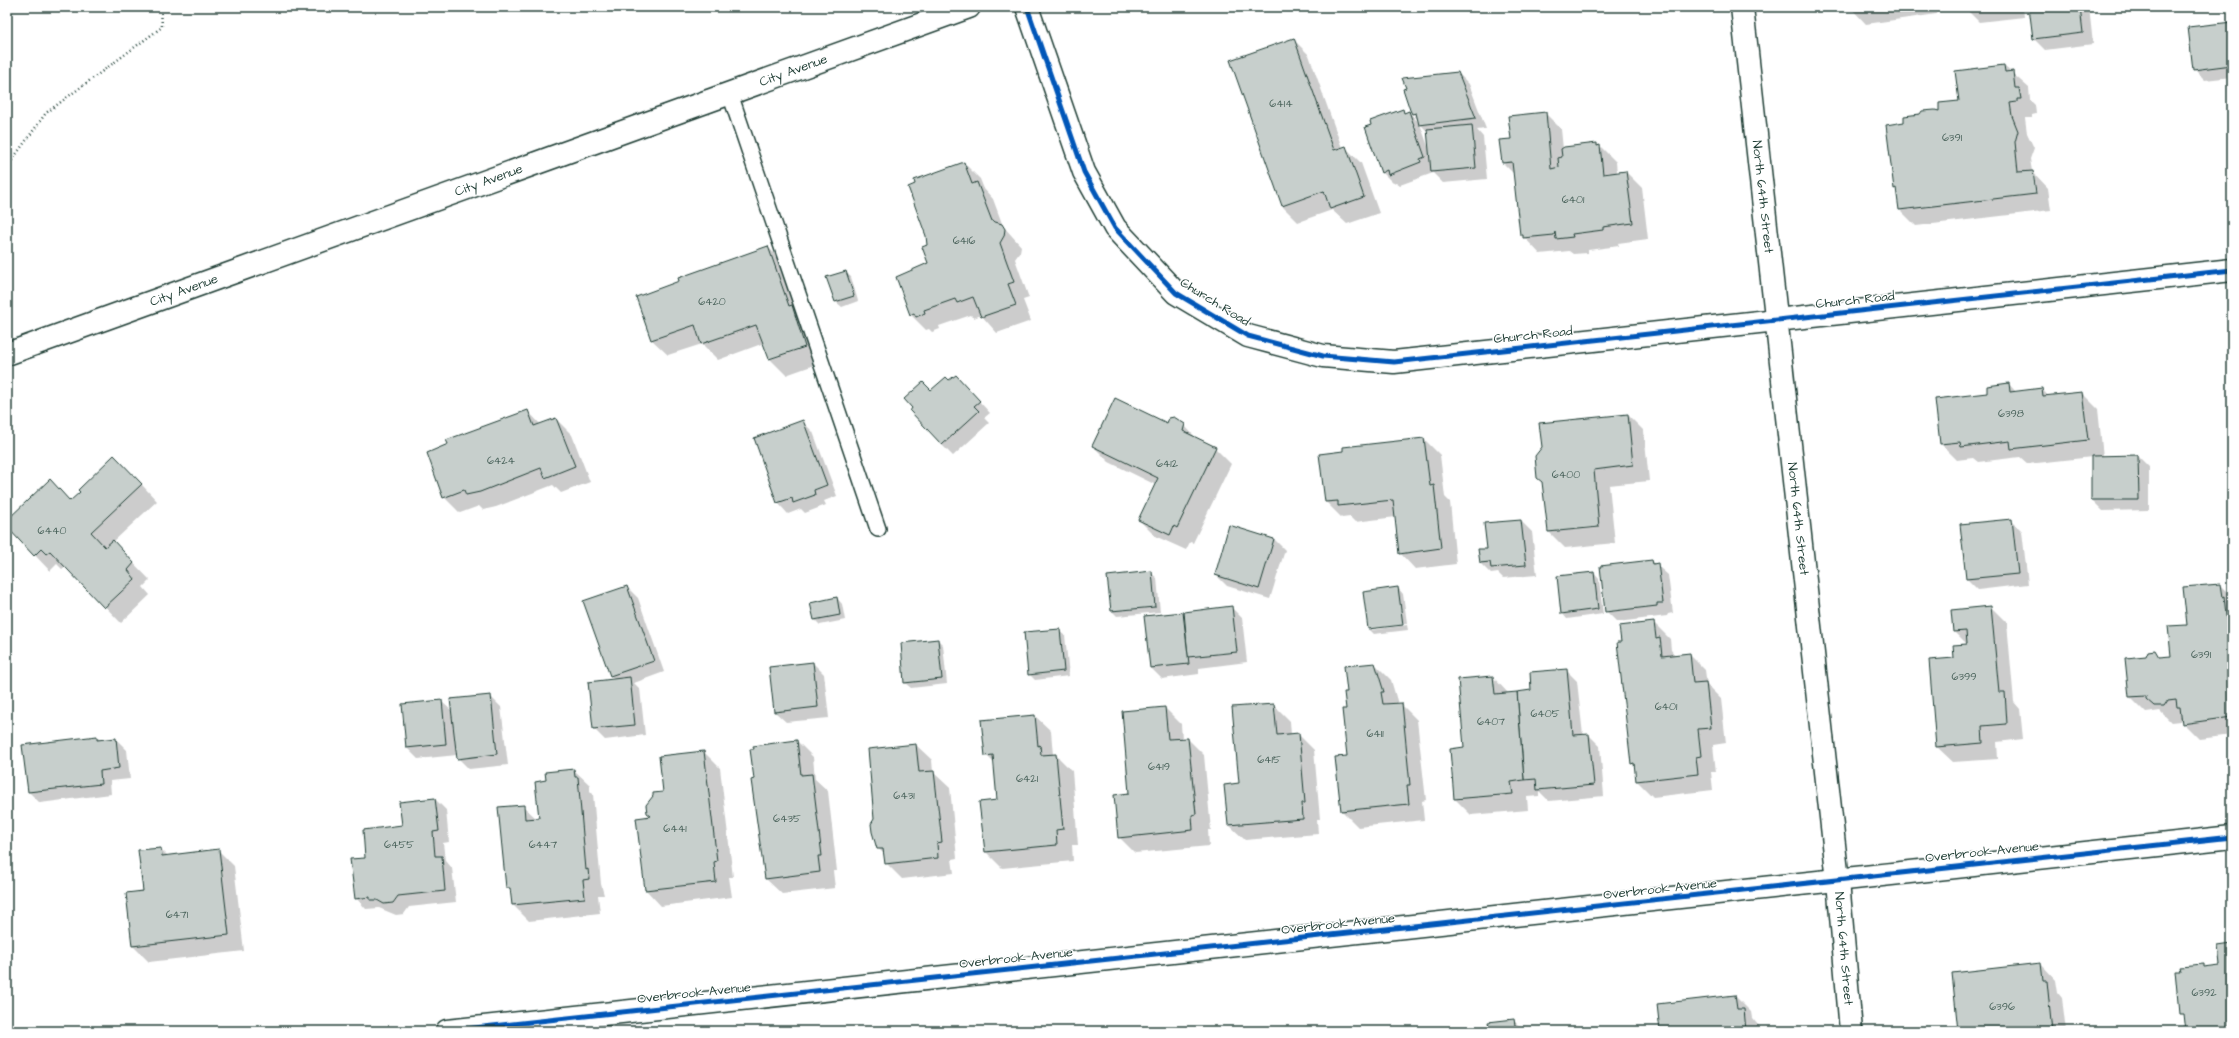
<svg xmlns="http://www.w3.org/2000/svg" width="2239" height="1038" font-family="'Architects Daughter',sans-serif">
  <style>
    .shadow { fill: #0003; fill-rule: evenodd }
    .building { fill: #c7cfcc; stroke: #1f3d34 }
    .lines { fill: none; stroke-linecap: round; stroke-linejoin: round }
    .lane-casing { stroke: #1f3d34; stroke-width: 18 }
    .street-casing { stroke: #1f3d34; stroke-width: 25 }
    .highway-casing { stroke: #1f3d34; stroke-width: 25 }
    .path { stroke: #1f3d34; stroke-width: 2.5; stroke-dasharray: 1 3; stroke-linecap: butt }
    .lane { stroke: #fff; stroke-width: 15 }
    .street { stroke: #fff; stroke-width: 22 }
    .highway { stroke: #fff; stroke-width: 22 }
    .cycleway-casing { stroke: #fff; stroke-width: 8 }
    .cycleway { stroke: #0057b8; stroke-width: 5 }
    .labels { text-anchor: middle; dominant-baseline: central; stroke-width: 3; stroke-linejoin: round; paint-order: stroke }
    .number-label { font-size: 11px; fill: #49625a }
    .street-label { font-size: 13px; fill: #1f3d34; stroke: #fff }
  </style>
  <rect width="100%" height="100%" fill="#fff"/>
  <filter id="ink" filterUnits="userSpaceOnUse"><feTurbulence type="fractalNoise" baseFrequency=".025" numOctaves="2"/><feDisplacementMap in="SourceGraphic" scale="8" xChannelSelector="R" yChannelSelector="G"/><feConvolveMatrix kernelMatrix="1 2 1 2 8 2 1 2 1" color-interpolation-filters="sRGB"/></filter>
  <g filter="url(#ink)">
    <g class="shadow">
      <polygon points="1850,7 1936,7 1937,14 1866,24"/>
      <polygon points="1964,7 2023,7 2024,17 1979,22"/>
      <polygon points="2030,7 2089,7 2093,44 2045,50 2034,39"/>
      <polygon points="2232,23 2232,77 2205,80 2194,69"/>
      <polygon points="1293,39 1309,55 1342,148 1345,147 1361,163 1379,213 1347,224 1332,210 1298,222 1282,206"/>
      <polygon points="2004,66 2029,88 2030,100 2035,105 2036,114 2032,115 2032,118 2025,118 2027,133 2034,148 2030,159 2032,171 2048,188 2051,210 1916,226 1900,210 1898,191 1895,188 1905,123 1941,113 1960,102"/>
      <path d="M1458,73L1469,84L1486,129L1477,130L1483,137L1487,179L1443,183L1433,173L1400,185L1396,182L1393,183L1382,172L1402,110L1406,114L1409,112L1420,124L1413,113ZM1420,124L1428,132L1429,149Z"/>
      <polygon points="1545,113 1561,129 1563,149 1596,144 1600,146 1616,162 1617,173 1626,172 1642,188 1648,239 1618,243 1619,246 1588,250 1588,253 1573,254 1569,251 1540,254 1521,234 1514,174 1503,163 1512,140"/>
      <polygon points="964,163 980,179 984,189 993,199 1003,226 1021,246 1020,252 1015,259 1029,298 1023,300 1031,321 997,333 981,315 974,318 971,315 939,326 940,329 932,332 929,329 926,330 910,314 930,264 928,245"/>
      <polygon points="768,247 784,263 820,363 786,375 770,359 764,343 718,360 702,344 668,355 652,340"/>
      <polygon points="845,272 851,277 858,301 842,307 836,302"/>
      <polygon points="949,382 966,387 990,413 984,418 989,423 953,456 942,445 931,392"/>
      <polygon points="2009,384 2016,392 2042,389 2049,397 2082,393 2098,409 2103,457 2138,456 2149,467 2149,510 2103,511 2092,500 2092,457 2028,464 2020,457 1978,462 1973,458 1957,460 1941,444 1989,394"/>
      <polygon points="528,411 541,425 556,419 572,435 590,482 561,493 553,485 496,507 483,510 479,506 460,513 444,497"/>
      <polygon points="1628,415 1644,431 1649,481 1609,485 1615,543 1565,548 1549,532"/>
      <polygon points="803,422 813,432 837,496 824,501 826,505 805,513 801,509 788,514 778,503 755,439"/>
      <polygon points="1184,425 1199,441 1215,448 1231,464 1193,543 1190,542 1186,550 1155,536 1139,520 1156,485 1109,462 1093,446"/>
      <polygon points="1424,439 1440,455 1445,497 1450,502 1456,564 1415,569 1400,553 1396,517 1355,522 1350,517 1342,518 1326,502"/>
      <polygon points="130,472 157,501 113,542 150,580 143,587 150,595 121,623 66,566 62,569 57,564 50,571 7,526 7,521 66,497 71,502"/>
      <polygon points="2011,520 2022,531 2028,584 1978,590 1967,579"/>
      <polygon points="1521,521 1532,532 1537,575 1503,578 1498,573 1491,574 1480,563 1479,550 1488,549"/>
      <polygon points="1230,527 1274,539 1285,550 1270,599 1227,586 1216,575"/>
      <polygon points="1652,561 1668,575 1673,613 1668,614 1667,616 1617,622 1606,611"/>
      <polygon points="1151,573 1157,578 1160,612 1117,616 1112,611"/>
      <polygon points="1594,573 1599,579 1603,614 1567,619 1562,613"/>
      <polygon points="2220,585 2232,597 2232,735 2199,739 2183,723 2182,718 2180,721 2171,722 2160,711 2146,713 2130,697 2126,658 2147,657 2155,651 2161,658 2172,657 2188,626"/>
      <polygon points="627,587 638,598 664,672 634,683 640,689 645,735 605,740 594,729 589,683 615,680 611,676 585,602"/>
      <polygon points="1398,588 1403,594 1407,623 1372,628 1372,630 1407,625 1408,630 1374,634 1369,629 1364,593"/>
      <polygon points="837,598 842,604 845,620 820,625 815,620"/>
      <polygon points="1231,607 1242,618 1247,662 1199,668 1199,674 1162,679 1151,668 1146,616"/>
      <polygon points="1991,607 2007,623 2014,702 2020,709 2023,739 1997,742 1998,759 1953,762 1937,747 1955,659 1967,644 1954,631"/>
      <polygon points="1654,623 1670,639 1671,650 1675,655 1689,654 1705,670 1707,685 1721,699 1726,743 1713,745 1716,772 1711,772 1713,790 1653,797 1637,781 1635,767 1632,763 1622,643"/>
      <polygon points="1059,630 1065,635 1069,676 1035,680 1029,674"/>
      <polygon points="938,640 943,645 947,684 911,688 905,683"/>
      <polygon points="813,663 824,674 829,718 786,722 775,712"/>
      <polygon points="1375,664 1391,680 1398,704 1401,704 1417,720 1426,800 1422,801 1424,820 1358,827 1342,811 1348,757 1348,693"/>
      <polygon points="1566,670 1577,681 1583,735 1589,735 1600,746 1604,796 1549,801 1539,791 1539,796 1527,797 1528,810 1471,815 1455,799 1451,750 1466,748 1493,677 1509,694 1532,691"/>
      <polygon points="490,696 501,707 508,765 469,769 458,758 457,755 418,759 407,748 441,701 453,712"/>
      <polygon points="1274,705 1290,721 1291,735 1298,734 1314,750 1320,819 1317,819 1318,834 1245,840 1229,825 1240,784"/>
      <polygon points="1165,708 1181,724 1182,739 1188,739 1204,755 1211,830 1208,830 1209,846 1135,853 1119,837 1131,794"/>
      <polygon points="1035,716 1051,731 1053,755 1056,755 1072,771 1078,845 1072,845 1073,861 1002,868 986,852 998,801 995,764 986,755"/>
      <polygon points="97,737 100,740 116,739 127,750 130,779 110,781 111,794 40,803 29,792"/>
      <polygon points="797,741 813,757 815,779 828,791 837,871 833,871 835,888 782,894 766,879 755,780 755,750"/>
      <polygon points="916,745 932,760 933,772 950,788 957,858 952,859 954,873 902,879 886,863 885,855 878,848"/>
      <polygon points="704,752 720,768 733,877 729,877 732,897 661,906 646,890 652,817 665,793 660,757"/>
      <polygon points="574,770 590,785 590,791 593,794 601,884 604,895 598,895 600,913 529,921 513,905 512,892 507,887 523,806 537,819 540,819 548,781"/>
      <polygon points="435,799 446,810 449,842 443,843 445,860 452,868 456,902 409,907 404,914 396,915 379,908 366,909 356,898 367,859"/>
      <polygon points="161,849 168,856 218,850 234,866 244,951 149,962 133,946 144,892"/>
      <polygon points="2041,964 2056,980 2058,993 2062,998 2066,1031 1959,1031"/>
      <polygon points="1735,996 1751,1012 1752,1018 1759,1026 1760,1031 1661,1031"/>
      <polygon points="1514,1021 1524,1031 1491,1031"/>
      <polygon points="1545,1030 1546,1031 1534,1031"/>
    </g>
    <g class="building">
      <polygon points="2029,7 2080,7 2083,33 2033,39"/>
      <polygon points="2232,22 2232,65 2193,70 2188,27"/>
      <polygon points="1294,38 1334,150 1346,146 1364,197 1330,209 1324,191 1282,206 1230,60"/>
      <polygon points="2004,65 2005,72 2013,71 2015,88 2019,88 2021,99 2017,99 2017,102 2010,103 2012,116 2018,131 2015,142 2018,172 2033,171 2036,194 1899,210 1896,188 1894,189 1886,125 1904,122 1904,116 1920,114 1922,111 1935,110 1939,111 1939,103 1959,101 1955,71"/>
      <polygon points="1458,72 1476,118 1419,125 1416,113 1412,114 1410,110 1403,89 1406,88 1402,78"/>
      <polygon points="1403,109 1404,113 1409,111 1425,157 1420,159 1421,162 1388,175 1387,170 1381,173 1365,127 1371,125 1370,121"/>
      <polygon points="1546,112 1551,169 1559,167 1558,158 1562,157 1561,149 1564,147 1597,143 1597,146 1600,145 1603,174 1626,171 1633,223 1603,227 1603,230 1572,234 1573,237 1556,239 1555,232 1554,235 1523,238 1523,235 1520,235 1512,162 1502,163 1499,140 1511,139 1508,116"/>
      <polygon points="1472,125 1476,168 1431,172 1427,129"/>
      <polygon points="964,162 972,184 977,182 992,221 1002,224 1005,229 1004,236 1000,243 1014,282 1008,284 1016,305 981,317 973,297 957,303 955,299 924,310 925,313 916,317 914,313 910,315 896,277 928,263 922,247 927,245 926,236 908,187 915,184 914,180"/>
      <polygon points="768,246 789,306 792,305 805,347 769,359 756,325 701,344 695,325 651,340 636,297 679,281 678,278"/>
      <polygon points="846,271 854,296 835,302 826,277"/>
      <polygon points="956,375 980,401 974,406 979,411 942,445 910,411 912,408 904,399 923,382 931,390 946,377 949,380"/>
      <polygon points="2009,383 2010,392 2042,388 2043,396 2082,392 2088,440 2011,449 2010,441 1961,447 1960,442 1940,444 1935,399 1987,393 1987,386"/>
      <polygon points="1115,398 1167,423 1169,418 1174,417 1185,424 1183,431 1216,447 1177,528 1174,526 1170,535 1138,520 1158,478 1092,446"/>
      <polygon points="528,410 534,426 556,418 575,466 545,478 541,468 480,492 466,495 464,490 443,498 427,453 448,444 446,440"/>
      <polygon points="1628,414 1633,465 1594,470 1599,527 1548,532 1542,482 1537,478 1535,456 1542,447 1539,423"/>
      <polygon points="803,420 827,485 814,490 815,495 793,503 792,498 777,503 754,438"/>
      <polygon points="1424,438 1430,486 1434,485 1441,548 1399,554 1393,500 1338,506 1338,501 1325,502 1319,454 1343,451 1343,447"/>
      <polygon points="114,455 142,484 91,532 105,547 113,540 134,563 128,570 135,579 104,608 50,551 46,554 41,549 34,556 7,527 7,520 50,479 70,501 80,492 78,490"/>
      <polygon points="2138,455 2139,500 2091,500 2091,456"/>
      <polygon points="2012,519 2018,574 1966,579 1960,524"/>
      <polygon points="1521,520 1526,565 1491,568 1490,562 1480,563 1478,549 1487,549 1484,523"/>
      <polygon points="1229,525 1274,539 1259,589 1215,575"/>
      <polygon points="1652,560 1653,564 1658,563 1663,603 1657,603 1657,606 1605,612 1600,566"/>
      <polygon points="1152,571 1155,607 1111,611 1107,576"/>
      <polygon points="1594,572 1598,609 1561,614 1557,576"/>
      <polygon points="2220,584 2222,597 2224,596 2228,634 2232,633 2232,717 2182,724 2180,707 2177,707 2176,699 2168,700 2164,706 2154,706 2146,699 2146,696 2129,697 2125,658 2146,656 2148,651 2155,650 2159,657 2171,656 2168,626 2187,625 2183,587"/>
      <polygon points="627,586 654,661 610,676 583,601"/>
      <polygon points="1398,587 1403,625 1368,629 1363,592"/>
      <polygon points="837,597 840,615 814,620 810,603"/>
      <polygon points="1232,606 1237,652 1188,657 1184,612"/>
      <polygon points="1991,606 1999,692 2005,692 2007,724 1982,726 1983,743 1936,747 1929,660 1954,658 1953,645 1967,644 1966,631 1953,632 1951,610"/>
      <polygon points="1183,612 1189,664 1150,668 1144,616"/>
      <polygon points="1654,622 1656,638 1660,637 1662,656 1690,653 1693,683 1706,682 1711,728 1698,729 1701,756 1696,757 1698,774 1636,781 1634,763 1631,764 1617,642 1621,642 1619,626"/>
      <polygon points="1060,629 1064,671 1028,675 1024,632"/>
      <polygon points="938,639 942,679 904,683 901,643"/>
      <polygon points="813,662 818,707 774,712 769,667"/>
      <polygon points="1375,663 1384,692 1381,692 1383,704 1402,703 1410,785 1407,785 1409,804 1341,811 1335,757 1347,756 1342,709 1346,709 1344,692 1347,692 1344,666"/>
      <polygon points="1567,669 1573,735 1589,734 1594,785 1537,790 1536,779 1524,780 1517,692 1531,690 1530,672"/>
      <polygon points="1493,676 1495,694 1517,692 1524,780 1511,782 1513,794 1454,799 1450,749 1464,747 1458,679"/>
      <polygon points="630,677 635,725 593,729 588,682"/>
      <polygon points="491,695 497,754 457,759 450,699"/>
      <polygon points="442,700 446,744 406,748 402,704"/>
      <polygon points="1274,704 1277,735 1299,733 1305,803 1302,803 1303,819 1228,825 1224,785 1239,783 1232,707"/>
      <polygon points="1165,707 1168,739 1188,738 1196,814 1192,815 1193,830 1118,838 1114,795 1129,793 1122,711"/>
      <polygon points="1035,715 1038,746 1040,745 1041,755 1056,754 1063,829 1056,830 1057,845 985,852 979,802 997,800 993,755 985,756 981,720"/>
      <polygon points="97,736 97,740 116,738 119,768 100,771 101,784 28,792 22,745"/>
      <polygon points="797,740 801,775 812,774 822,856 818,856 820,872 765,879 751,780 754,779 750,749 754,749 753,746"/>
      <polygon points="916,744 919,772 934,771 942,842 937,843 938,858 885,864 883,849 877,849 872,832 871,824 874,819 868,749"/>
      <polygon points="704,751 717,861 714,862 716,882 645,890 636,818 651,816 647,813 646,805 653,796 653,793 663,792 659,756"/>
      <polygon points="574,769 575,777 578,777 586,870 588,869 589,879 583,880 585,898 512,905 510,888 506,888 498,807 524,805 525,819 539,818 535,782 546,780 545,772"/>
      <polygon points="435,798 439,831 433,832 435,856 442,856 445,891 398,896 393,903 384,904 377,900 370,900 370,897 355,899 350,859 365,858 363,830 402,825 399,802"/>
      <polygon points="161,848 162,856 219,849 229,935 132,946 126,893 143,891 138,850"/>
      <polygon points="2232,944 2232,1031 2185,1031 2183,1013 2179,1013 2175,970 2180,970 2179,966 2204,964 2204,967 2220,965 2218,946"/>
      <polygon points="2041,963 2043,981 2047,981 2052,1031 1958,1031 1952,973"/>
      <polygon points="1735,995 1737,1009 1744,1009 1746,1031 1660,1031 1657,1004"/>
      <polygon points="1514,1019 1516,1031 1490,1031 1488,1022"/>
    </g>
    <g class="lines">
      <defs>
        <polyline id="lane" points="730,94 878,529"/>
        <g id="street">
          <polyline points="1027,7 1084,172 1115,228 1176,293 1248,336 1323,356 1394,362 2232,270"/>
          <path id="s1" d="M1742,7L1838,881L1851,1031"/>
          <polyline points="447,1031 2232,837"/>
        </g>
        <g id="highway">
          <path id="s2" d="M7,354L969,7"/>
        </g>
      </defs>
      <use href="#lane" class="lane-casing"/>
      <use href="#street" class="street-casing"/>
      <use href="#highway" class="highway-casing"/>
      <polyline class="path" points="7,167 46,113 162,27 161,7"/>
      <use href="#lane" class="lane"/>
      <use href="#street" class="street"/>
      <use href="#highway" class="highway"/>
      <defs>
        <g id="cycleway">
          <polyline points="1027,7 1084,172 1115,228 1176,293 1248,336 1323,356 1394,362 2232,270"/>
          <polyline points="447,1031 2232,837"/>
        </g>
      </defs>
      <use href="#cycleway" class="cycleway-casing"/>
      <use href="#cycleway" class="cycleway"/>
    </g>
  </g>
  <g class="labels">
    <g class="number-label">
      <text x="1281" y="103">6414</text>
      <text x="1952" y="137">6391</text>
      <text x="1573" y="199">6401</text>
      <text x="964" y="240">6416</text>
      <text x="712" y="301">6420</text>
      <text x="2011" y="413">6398</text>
      <text x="501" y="460">6424</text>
      <text x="1167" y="463">6412</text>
      <text x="1566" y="474">6400</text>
      <text x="52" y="530">6440</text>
      <text x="2201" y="654">6391</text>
      <text x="1964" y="676">6399</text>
      <text x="1666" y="706">6401</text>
      <text x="1545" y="713">6405</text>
      <text x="1491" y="721">6407</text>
      <text x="1375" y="733">6411</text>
      <text x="1269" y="759">6415</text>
      <text x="1159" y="766">6419</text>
      <text x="1027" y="778">6421</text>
      <text x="904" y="795">6431</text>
      <text x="787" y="818">6435</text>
      <text x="675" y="828">6441</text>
      <text x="399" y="844">6455</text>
      <text x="543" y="844">6447</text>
      <text x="177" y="914">6471</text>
      <text x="2204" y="992">6392</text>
      <text x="2002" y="1006">6396</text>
    </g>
    <g class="street-label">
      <text stroke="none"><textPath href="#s2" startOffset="836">City Avenue</textPath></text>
      <text stroke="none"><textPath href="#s2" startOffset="512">City Avenue</textPath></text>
      <text stroke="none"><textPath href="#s1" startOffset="191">North 64th Street</textPath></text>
      <text stroke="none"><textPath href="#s2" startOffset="188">City Avenue</textPath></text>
      <text transform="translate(1855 300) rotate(-6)">Church Road</text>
      <text transform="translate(1215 302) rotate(32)">Church Road</text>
      <text transform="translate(1533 335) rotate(-6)">Church Road</text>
      <text stroke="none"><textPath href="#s1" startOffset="515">North 64th Street</textPath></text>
      <text transform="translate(1982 852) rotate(-6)">Overbrook Avenue</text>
      <text transform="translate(1660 889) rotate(-6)">Overbrook Avenue</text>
      <text transform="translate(1338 924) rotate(-6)">Overbrook Avenue</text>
      <text stroke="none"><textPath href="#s1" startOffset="947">North 64th Street</textPath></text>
      <text transform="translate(1016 958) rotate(-6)">Overbrook Avenue</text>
      <text transform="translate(694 993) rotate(-6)">Overbrook Avenue</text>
    </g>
  </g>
  <rect width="2239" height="1038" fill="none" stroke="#fff" stroke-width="24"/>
  <rect x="12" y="12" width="2215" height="1014" fill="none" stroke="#1f3d34" stroke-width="1.5" filter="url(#ink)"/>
</svg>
